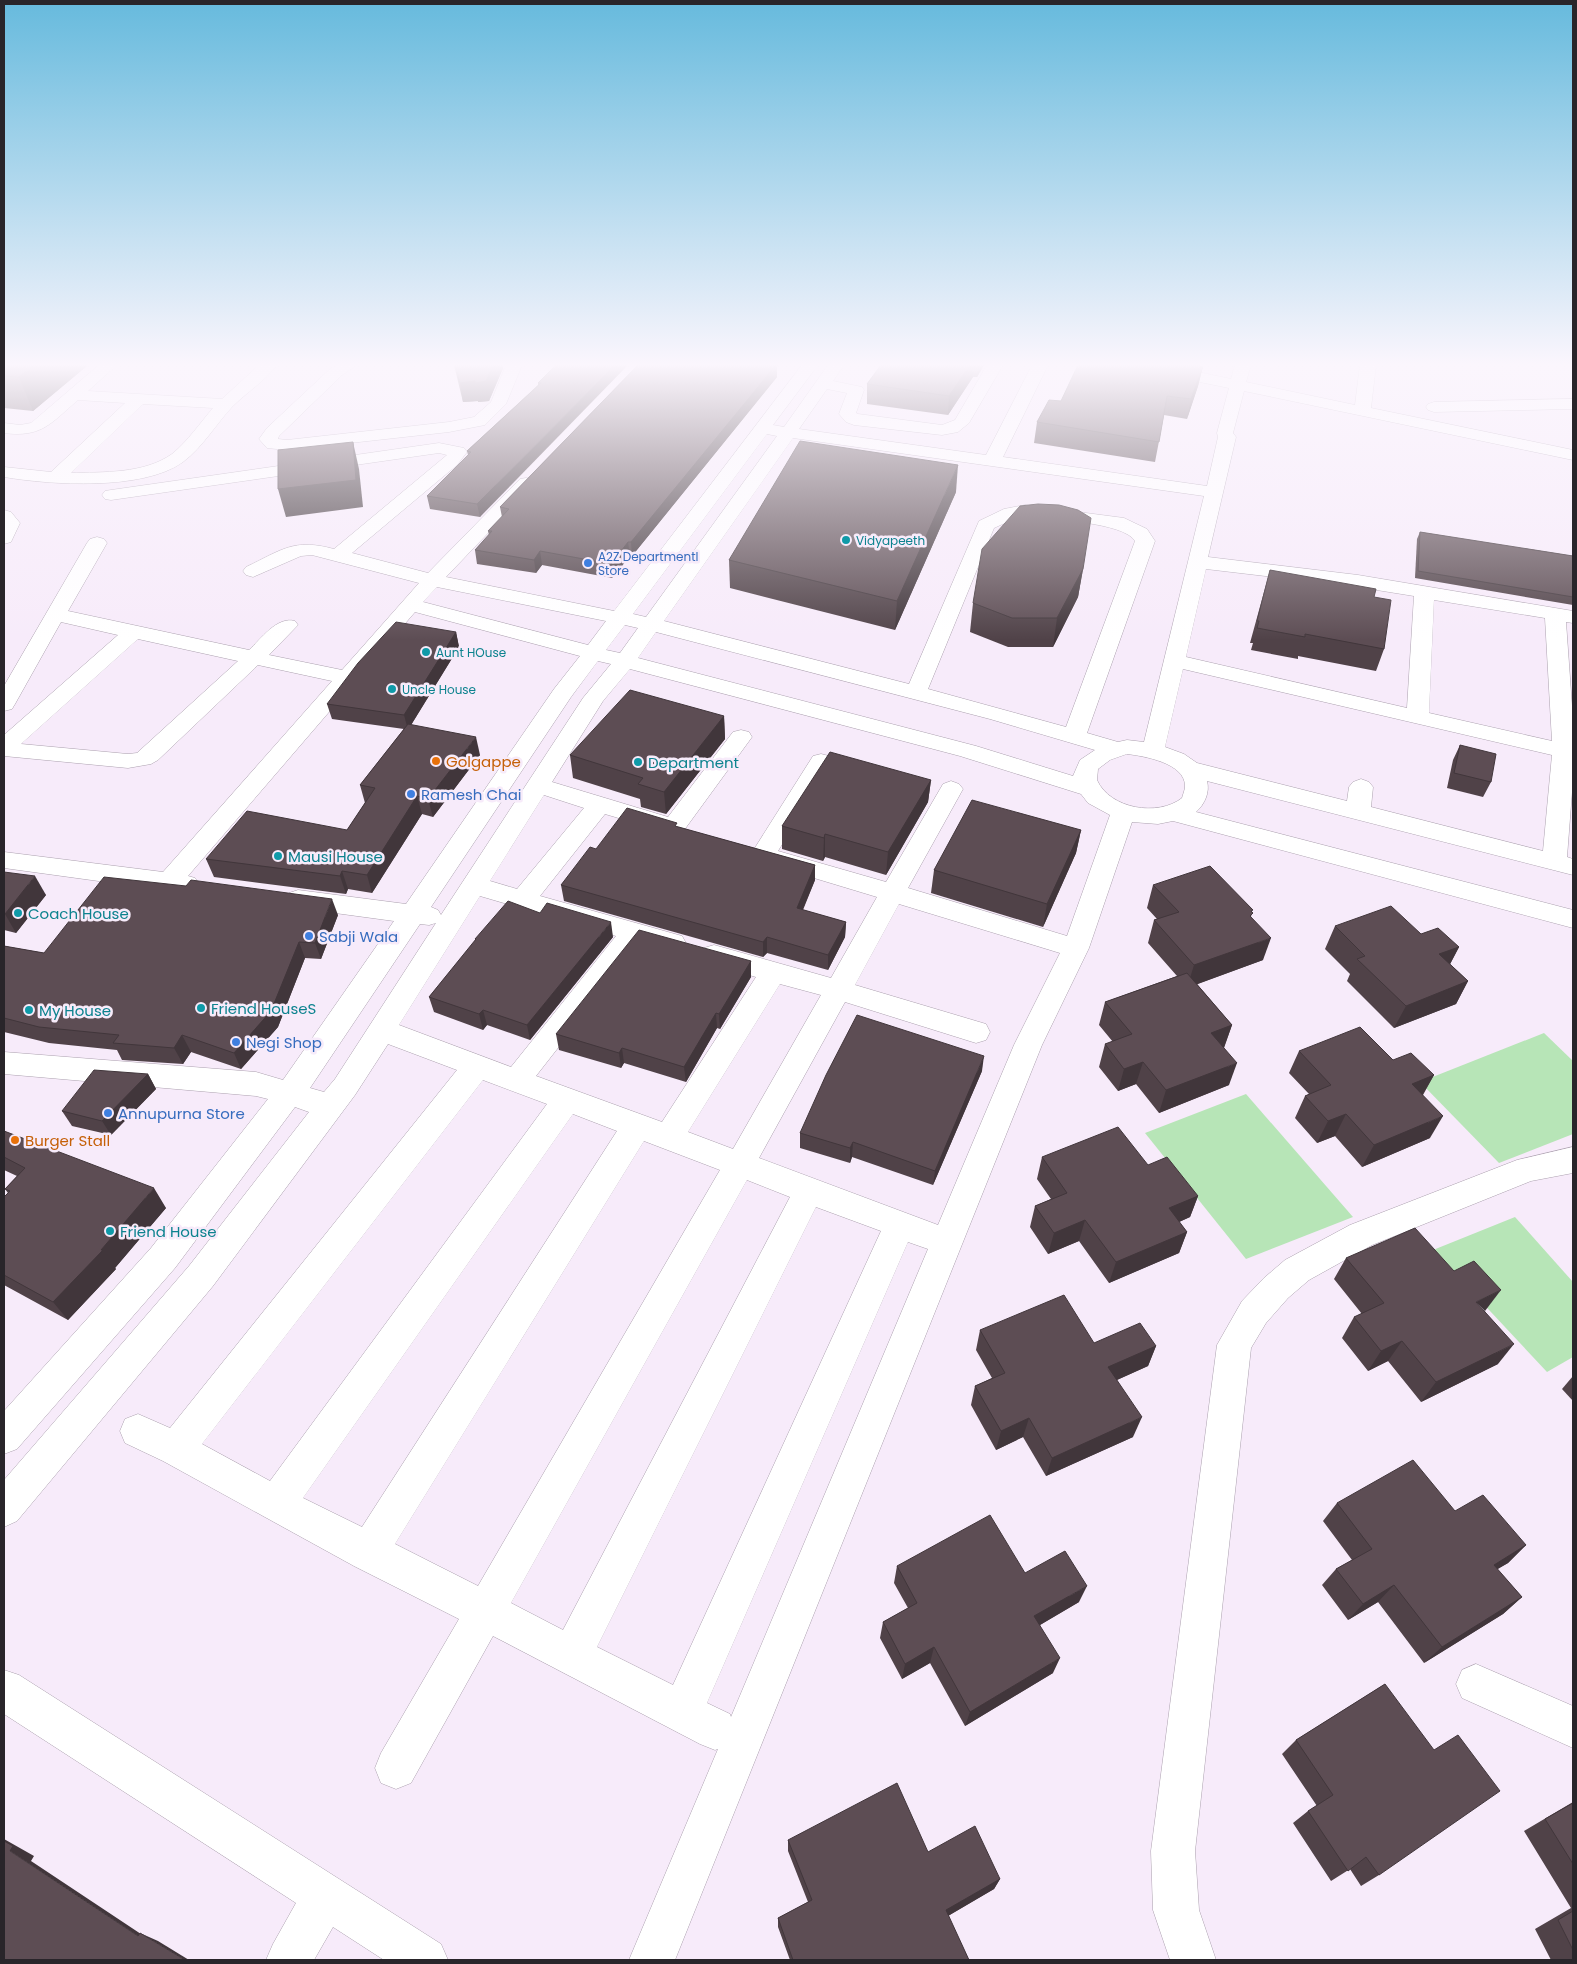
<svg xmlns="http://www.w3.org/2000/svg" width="1577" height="1964" font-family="Poppins,sans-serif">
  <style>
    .green { fill: #b7e5b7 }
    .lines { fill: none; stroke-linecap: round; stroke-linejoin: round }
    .minor-casing { stroke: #aca1af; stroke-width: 1 }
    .minor { fill: #fff; fill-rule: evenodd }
    .wall { fill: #504248 }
    .shaded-wall { fill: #41363b }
    .building { fill: #5d4d54; stroke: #41363b }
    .culture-dot { fill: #0f9aa8; stroke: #f7ebfa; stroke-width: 2 }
    .shop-dot { fill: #3f7fe0; stroke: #f7ebfa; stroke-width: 2 }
    .food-dot { fill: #e8710a; stroke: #f7ebfa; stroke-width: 2 }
    .labels { text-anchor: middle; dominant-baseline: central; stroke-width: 5; stroke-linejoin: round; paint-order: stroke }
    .far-culture-label { font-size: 12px; fill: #0d838f; stroke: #f7ebfa; text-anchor: start }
    .far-shop-label { font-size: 12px; fill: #366cbe; stroke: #f7ebfa; text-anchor: start }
    .food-label { font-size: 15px; fill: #c56008; stroke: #f7ebfa; text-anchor: start }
    .culture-label { font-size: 15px; fill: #0d838f; stroke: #f7ebfa; text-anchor: start }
    .shop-label { font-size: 15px; fill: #366cbe; stroke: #f7ebfa; text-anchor: start }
  </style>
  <rect width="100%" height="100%" fill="#f7ebfa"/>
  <g class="green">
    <polygon points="1544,1033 1573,1061 1573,1134 1499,1163 1420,1082"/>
    <polygon points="1246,1094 1353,1217 1246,1259 1145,1133"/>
    <polygon points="1515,1217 1573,1282 1573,1357 1547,1372 1433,1250"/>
  </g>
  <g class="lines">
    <defs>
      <g id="minor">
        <path d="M99,365H117L88,391L222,399L259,365H277C265,381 246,393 232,407C216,424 203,447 183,462C143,491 51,485 4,477V467L51,472L125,403L78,400C51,423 42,438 4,433V423L20,425L31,423ZM143,404L213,408C200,423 188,441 172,454C144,474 103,472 71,473Z"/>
        <polygon points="337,365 357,365 342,375 279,436 278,439 287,440 449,422 474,417 491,402 506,365 522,365 506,404 485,425 449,432 287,450 267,448 259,439 267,428 330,369"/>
        <path d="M802,365H818L773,425L784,427L828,365H844L833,381L862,387L864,390L856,413L858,414L942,425L955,420L987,365H1003L969,423L958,432L942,435L854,425L846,422L839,414L847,393L827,389L799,429L986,455L1032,365H1048L1003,457L1207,486L1218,437L1217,433L1229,388L1141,370L1135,368L1133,365H1165L1231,379L1235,365H1251L1246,382L1355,405L1360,365H1376L1371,408L1573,450V460L1244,391L1233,433L1236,437L1208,557L1358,575L1573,611V623L1566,622L1573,720V779L1567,857L1573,859V875L1207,781C1210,792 1205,804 1196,812L1573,910V928L1173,821L1158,824L1132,822L1089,948L1042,1045L675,1960H629L718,1749L715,1750L700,1744L493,1636L411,1783L396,1789L381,1783L375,1768L381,1753L459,1619L354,1566L163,1461L125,1443L120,1431L125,1419L138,1414L170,1428L457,1070L388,1044L355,1095L213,1286L17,1521L4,1527V1480L189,1266L309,1112L295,1107L175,1268L17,1449L4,1454V1411L151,1248L268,1099L256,1096L4,1074V1052L256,1072L283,1080L394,921L298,908L289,905L285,899L289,893L298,890L406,904L554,689L580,656L415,612L188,876L195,878L199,884L195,890L186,893L4,868V852L163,872L332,681L258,665L158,760L151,764L128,768L4,756V735L118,635L61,622L15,704L12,709L4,711V686L87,543L90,539L97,537L104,539L107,543L68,611L249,650C261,639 277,616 295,621L298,625L269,655L342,670L419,583L312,555L301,556L253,577L246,575L243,571L246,567C282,550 293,538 334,549L447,455L439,453L111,500L105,499L102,495L105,491L111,490L439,443L464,448L467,452L457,465L352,553L428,573L520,479L526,478L532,479L535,483L532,487L446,577L614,611ZM767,434L777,436L646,617L633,614ZM793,438L1204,496L1144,742L1127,740L1118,742L1087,733L1155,541L1147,529L1124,518L1025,505L1004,509L979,521L909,684L664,621ZM1025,517C1048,519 1124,522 1135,541L1066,727L928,689L994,528L1016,518ZM1206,569L1358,587L1414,596L1407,708L1186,657ZM437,587L606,621L588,645L423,602ZM1434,600L1545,618L1552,741L1429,713ZM625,625L638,628L620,653L606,650ZM656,632L990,719L1095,750L1080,760L1073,776L976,746L638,658ZM138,639L238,661L137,753L128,754L21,744ZM598,661L611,664L583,698L441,915L438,910L431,907L571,697ZM630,669L960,756L1081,794L1088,803L1110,815L1067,936L908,888L963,789L959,784L951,781L943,784L886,882L778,851L833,761L829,756L821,754L813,756L751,854L755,860L764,862L769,861L771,865L877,897L831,978L714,945L704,948L701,955L704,962L756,977L662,1122L536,1076L640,943L673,953L682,950L686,943L682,936L540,896L605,814L659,830L662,829L664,833L673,835L682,833L752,737L749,732L741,730L733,732L668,817L552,782L603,701ZM1183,669L1552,755L1543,851L1371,807L1373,787L1369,782L1361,779L1353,782L1349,787L1347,801L1197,763L1184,754L1165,747ZM1127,754C1144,756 1185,763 1185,786C1185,790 1183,794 1182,798C1158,817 1110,809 1097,780L1098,769L1110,760ZM544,795L584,808L517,889L490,881ZM480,896L616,936L511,1067L399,1025ZM899,904L1060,953L1014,1045L938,1225L759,1158L845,1002L976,1043L986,1040L990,1032L986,1024L855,985ZM436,923L335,1079L324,1092L310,1088L420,924L429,925ZM780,984L821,995L733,1149L688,1132ZM483,1080L547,1104L270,1481L202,1444ZM573,1114L617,1131L362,1527L303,1498ZM644,1141L720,1170L478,1586L395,1544ZM747,1180L790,1197L563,1630L511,1603ZM816,1207L881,1231L673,1685L597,1647ZM908,1242L928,1249L731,1717L730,1714L707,1703Z"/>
        <polygon points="1573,399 1573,409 1434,412 1428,410 1426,407 1428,404 1434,402"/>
        <polygon points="4,510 11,512 20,523 11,542 4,544"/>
        <polygon points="1573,1147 1573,1173 1531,1181 1372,1245 1309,1280 1288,1298 1266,1323 1251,1348 1195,1851 1199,1910 1216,1960 1170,1960 1153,1910 1151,1851 1217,1345 1242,1301 1264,1278 1285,1260 1350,1225 1517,1160"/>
        <polygon points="1476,1664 1573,1706 1573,1748 1462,1698 1456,1684 1462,1670"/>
        <polygon points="4,1670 19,1675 441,1944 448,1960 384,1960 333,1927 314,1960 266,1960 273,1944 296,1903 4,1714"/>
      </g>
    </defs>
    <use href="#minor" class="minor-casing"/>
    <use href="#minor" class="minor"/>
  </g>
  <g class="wall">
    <polygon points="4,365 88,365 33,411 4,408"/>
    <polygon points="454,365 502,365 503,368 489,401 478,402 478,401 463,402"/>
    <polygon points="556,365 480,517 430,509 427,496 468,455 467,451 538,385 538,383"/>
    <polygon points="638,365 778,365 777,367 777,377 632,556 630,556 612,578 542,565 536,573 477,564 475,550 489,535 488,531 502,517 500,507"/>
    <polygon points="881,365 984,365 977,377 973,377 948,415 867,404 867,384"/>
    <polygon points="1203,366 1198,386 1187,419 1164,415 1155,462 1034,443 1037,422 1061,401"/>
    <polygon points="956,492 895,630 730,588 729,560"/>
    <polygon points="1420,532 1573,556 1573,605 1415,578 1417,539"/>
    <polygon points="1083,569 1078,597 1053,647 1008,647 970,632 973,603"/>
    <polygon points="1270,570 1374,597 1384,649 1376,671 1298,656 1298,659 1251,650 1253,643 1250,643"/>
    <polygon points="456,632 459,647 411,725 480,755 433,817 422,814 372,893 348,889 346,894 214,877 206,859 347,830 365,803 360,785 404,729 332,719 327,704"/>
    <polygon points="724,716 725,739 666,814 641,807 640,799 573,778 570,755"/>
    <polygon points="1460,745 1491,782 1483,797 1447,788 1453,760"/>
    <polygon points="931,780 928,802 886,875 825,857 823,861 782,849 782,826"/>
    <polygon points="678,827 815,865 815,880 803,910 846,922 845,937 828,970 767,953 763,957 564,901 561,885 596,849"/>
    <polygon points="1081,830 1076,853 1043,927 931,893 934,870"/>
    <polygon points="4,872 46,895 16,933 4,930"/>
    <polygon points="1153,885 1252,912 1251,917 1263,960 1197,984 1232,1025 1224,1048 1229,1085 1159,1113 1136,1084 1118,1091 1099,1067 1105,1044 1113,1042 1099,1025 1105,1002 1177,976 1148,943 1154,920 1157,919 1147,908"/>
    <polygon points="338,915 321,959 305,958 278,1027 241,1069 191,1052 183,1064 122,1060 117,1050 49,1043 4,1032 4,946 44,953"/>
    <polygon points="1335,926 1421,934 1459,947 1450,964 1468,981 1456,1004 1394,1028 1347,981 1350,974 1325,949"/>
    <polygon points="613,937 530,1040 487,1025 483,1030 434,1012 429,997 475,941 475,939"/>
    <polygon points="751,961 751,977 720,1029 717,1028 686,1082 624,1063 621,1068 559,1050 556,1034"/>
    <polygon points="1299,1051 1393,1060 1434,1075 1423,1095 1430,1138 1362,1167 1335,1136 1317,1143 1295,1118 1305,1096 1309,1094 1289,1073"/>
    <polygon points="982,1071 933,1185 852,1157 850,1163 800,1148 800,1133"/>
    <polygon points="148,1074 156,1089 111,1135 72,1126 62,1111"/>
    <polygon points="4,1131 166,1208 115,1268 116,1269 68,1320 4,1285 4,1197 8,1193 5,1189 17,1176 4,1170"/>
    <polygon points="1042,1157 1148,1165 1198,1196 1190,1217 1179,1222 1187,1232 1179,1253 1109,1283 1079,1241 1048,1254 1030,1227 1035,1206 1051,1199 1037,1179"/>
    <polygon points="1346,1258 1485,1311 1498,1364 1421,1402 1388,1361 1368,1371 1342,1338 1354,1317 1362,1314 1334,1279"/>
    <polygon points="980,1330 1094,1343 1156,1346 1148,1366 1117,1380 1133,1437 1046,1476 1023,1437 996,1450 971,1405 975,1386 992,1378 976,1350"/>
    <polygon points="1573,1376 1573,1401 1562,1389"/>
    <polygon points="1337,1503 1455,1511 1526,1545 1508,1563 1497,1569 1522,1597 1503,1614 1424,1663 1378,1602 1348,1620 1322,1585 1336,1569 1352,1560 1323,1521"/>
    <polygon points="897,1566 1025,1573 1079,1602 1040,1625 1053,1673 965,1726 930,1663 902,1679 880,1638 883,1622 908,1608 894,1583"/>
    <polygon points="1385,1684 1379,1875 1361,1886 1350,1869 1331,1881 1293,1823 1308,1811 1317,1806 1282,1754 1296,1740"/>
    <polygon points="1573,1802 1573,1960 1551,1960 1535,1929 1571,1908 1524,1831"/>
    <polygon points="788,1840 928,1852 1000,1879 994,1889 948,1916 969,1960 790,1960 778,1927 778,1918 808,1902 788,1851"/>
  </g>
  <g class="shaded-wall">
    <polygon points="34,365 88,365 33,411 19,377"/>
    <polygon points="493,365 502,365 503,368 489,401 478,402 475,383"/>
    <polygon points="615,365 628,365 480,517 477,504"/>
    <polygon points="770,365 778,365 777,367 777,377 632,556 631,542"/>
    <polygon points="970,365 974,365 973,377 948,415 949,396"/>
    <polygon points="978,365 984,365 977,377"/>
    <polygon points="1203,366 1198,386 1187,419 1191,399"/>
    <polygon points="475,381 478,401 463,402 460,383"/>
    <polygon points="353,442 359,469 363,507 286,517 278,489"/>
    <polygon points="958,465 956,492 895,630 897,601"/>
    <polygon points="628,542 630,556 612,578 611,564"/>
    <polygon points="540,551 542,565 536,573 534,560"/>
    <polygon points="1083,569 1078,597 1053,647 1057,618"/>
    <polygon points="456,632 459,647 408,730 404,715"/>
    <polygon points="724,716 725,739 666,814 664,792"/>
    <polygon points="476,737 480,755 433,817 428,799"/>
    <polygon points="931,780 928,802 886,875 888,852"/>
    <polygon points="417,796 422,814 372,893 367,875"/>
    <polygon points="1081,830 1076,853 1043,927 1047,904"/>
    <polygon points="825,834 825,857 823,861 824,838"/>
    <polygon points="815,865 815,880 797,923 797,908"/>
    <polygon points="342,871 348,889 346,894 340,876"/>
    <polygon points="35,876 46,895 16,933 5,914"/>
    <polygon points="332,899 338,915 321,959 315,943"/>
    <polygon points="611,922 613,937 530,1040 527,1025"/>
    <polygon points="846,922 845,937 828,970 828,955"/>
    <polygon points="767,937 767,953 763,957 763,942"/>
    <polygon points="1271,938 1263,960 1187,988 1194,965"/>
    <polygon points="299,942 305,958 278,1027 241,1069 234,1053"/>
    <polygon points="1459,947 1447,970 1439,954"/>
    <polygon points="751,961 751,977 720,1029 719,1014"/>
    <polygon points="1468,981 1456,1004 1394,1028 1406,1006"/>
    <polygon points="483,1010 487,1025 483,1030 479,1014"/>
    <polygon points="716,1013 717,1028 686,1082 684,1067"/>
    <polygon points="1232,1025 1224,1047 1203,1055 1211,1033"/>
    <polygon points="182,1035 191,1052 183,1064 174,1048"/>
    <polygon points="622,1048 624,1063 621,1068 619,1053"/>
    <polygon points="984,1056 982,1071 933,1185 935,1171"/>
    <polygon points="1143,1062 1136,1084 1118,1091 1124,1069"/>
    <polygon points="1237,1063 1229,1085 1159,1113 1166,1090"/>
    <polygon points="148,1074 156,1089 111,1135 102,1121"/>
    <polygon points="1434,1075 1421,1097 1412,1084"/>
    <polygon points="1346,1114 1335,1136 1317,1143 1328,1121"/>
    <polygon points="1443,1116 1430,1138 1362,1167 1374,1145"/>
    <polygon points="853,1142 852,1157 850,1163 850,1148"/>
    <polygon points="154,1188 166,1208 115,1268 116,1269 68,1320 53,1302 101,1250"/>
    <polygon points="1198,1196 1190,1217 1161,1230 1169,1208"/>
    <polygon points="1085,1220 1079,1241 1048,1254 1054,1233"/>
    <polygon points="1187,1232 1179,1253 1109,1283 1116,1262"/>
    <polygon points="1501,1290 1485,1311 1476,1302"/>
    <polygon points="1402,1341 1388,1361 1368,1371 1381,1351"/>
    <polygon points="1514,1344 1498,1364 1421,1402 1436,1382"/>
    <polygon points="1156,1346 1148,1366 1101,1387 1108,1367"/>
    <polygon points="1142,1417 1133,1437 1046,1476 1052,1458"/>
    <polygon points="1029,1418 1023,1437 996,1450 1001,1431"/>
    <polygon points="1526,1545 1508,1563 1476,1582 1494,1565"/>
    <polygon points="1394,1585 1378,1602 1348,1620 1363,1604"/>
    <polygon points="1087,1586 1079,1602 1028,1632 1034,1616"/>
    <polygon points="1522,1597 1503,1614 1424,1663 1442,1647"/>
    <polygon points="934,1647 930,1663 902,1679 905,1664"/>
    <polygon points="1060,1658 1053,1673 965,1726 970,1712"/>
    <polygon points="4,1839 34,1856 31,1861 156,1944 138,1936 10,1851 4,1841"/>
    <polygon points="1000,1879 994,1889 941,1920 946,1910"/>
    <polygon points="140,1933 158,1941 189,1960 185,1960"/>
  </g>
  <g class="building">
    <polygon points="4,365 34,365 19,377 4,376"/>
    <polygon points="455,365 493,365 486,381 475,383 475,381 460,383"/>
    <polygon points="556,365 615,365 477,504 427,496 471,452 467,451 541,383 538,383"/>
    <polygon points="638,365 776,365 631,542 628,542 611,564 540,551 534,560 475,550 492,531 488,531 509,509 500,507"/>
    <polygon points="881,365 970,365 949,396 867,384"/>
    <polygon points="1078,365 1196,365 1203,366 1191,399 1167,396 1159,442 1037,422 1049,400 1061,401"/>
    <polygon points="800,441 958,465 897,601 729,560"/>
    <polygon points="353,442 356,480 278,489 278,450"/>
    <polygon points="1038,504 1059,505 1078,510 1091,518 1083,569 1057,618 1012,618 973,603 982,549 1020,506"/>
    <polygon points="1420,532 1573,556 1573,597 1418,571"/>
    <polygon points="1270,570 1376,589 1374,597 1391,600 1384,649 1305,634 1305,637 1257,628 1259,621 1257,621"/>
    <polygon points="396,622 456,632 404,715 327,704 358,663"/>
    <polygon points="630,690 724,716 664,792 638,784 643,778 570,755"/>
    <polygon points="408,724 476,737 428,799 417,796 367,875 342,871 340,876 206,859 247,811 347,830 375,788 360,785"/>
    <polygon points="1460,745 1496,754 1491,782 1454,773"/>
    <polygon points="830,752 931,780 888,852 825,834 824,838 782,826"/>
    <polygon points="972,800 1081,830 1047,904 934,870"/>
    <polygon points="627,808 677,823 675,826 815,865 797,908 846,922 828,955 767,937 763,942 561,885 590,847 596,849"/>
    <polygon points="1210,866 1253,910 1251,911 1253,913 1250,916 1271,938 1194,965 1154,920 1179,912 1153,885"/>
    <polygon points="4,872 35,876 5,914 4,914"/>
    <polygon points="104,877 186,886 191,880 332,899 315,943 299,942 271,1011 234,1053 182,1035 174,1048 113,1043 119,1035 39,1027 4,1018 4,946 44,953"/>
    <polygon points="508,901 540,913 547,903 611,922 527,1025 483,1010 479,1014 429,997 476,939 475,939"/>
    <polygon points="1391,906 1421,934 1438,928 1459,947 1439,954 1468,981 1406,1006 1357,959 1365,956 1335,926"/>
    <polygon points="639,930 751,961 719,1014 716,1013 684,1067 622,1048 619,1053 556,1034"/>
    <polygon points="1187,973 1232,1025 1211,1033 1237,1063 1166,1090 1143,1062 1124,1069 1105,1044 1132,1034 1105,1002"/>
    <polygon points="857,1015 984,1056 935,1171 853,1142 850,1148 800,1133 826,1075"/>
    <polygon points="1360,1027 1393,1060 1411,1053 1434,1075 1412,1084 1443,1116 1374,1145 1346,1114 1328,1121 1305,1096 1331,1085 1299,1051"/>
    <polygon points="94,1070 148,1074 102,1121 62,1111"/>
    <polygon points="1118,1127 1148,1165 1167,1157 1198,1196 1169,1208 1187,1232 1116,1262 1085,1220 1054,1233 1035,1206 1067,1193 1042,1157"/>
    <polygon points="4,1131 154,1188 101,1250 103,1250 53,1302 4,1275 4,1197 10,1191 5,1189 25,1168 4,1157"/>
    <polygon points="1415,1228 1454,1271 1474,1261 1501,1290 1476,1302 1514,1344 1436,1382 1402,1341 1381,1351 1354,1317 1384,1303 1346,1258"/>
    <polygon points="1064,1295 1094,1343 1140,1323 1156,1346 1108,1367 1142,1417 1052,1458 1029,1418 1001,1431 975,1386 1005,1373 980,1330"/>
    <polygon points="1413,1460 1455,1511 1483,1495 1526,1545 1494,1565 1522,1597 1442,1647 1394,1585 1363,1604 1336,1569 1372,1549 1337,1503"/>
    <polygon points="990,1515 1025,1573 1065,1551 1087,1586 1034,1616 1060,1658 970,1712 934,1647 905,1664 883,1622 917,1603 897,1566"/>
    <polygon points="1385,1684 1434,1750 1458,1735 1500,1791 1379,1875 1366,1857 1348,1871 1308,1811 1333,1795 1296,1740"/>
    <polygon points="897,1783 928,1852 975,1826 1000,1879 946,1910 969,1960 793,1960 778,1918 812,1900 788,1840"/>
    <polygon points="1573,1803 1573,1864 1545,1819"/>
    <polygon points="4,1841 13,1846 10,1851 138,1936 140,1933 185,1960 4,1960"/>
    <polygon points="1573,1911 1573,1950 1558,1920"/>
  </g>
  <linearGradient id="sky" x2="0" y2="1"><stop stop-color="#66badd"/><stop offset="0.57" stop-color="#fbf6fd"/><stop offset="1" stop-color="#fbf6fd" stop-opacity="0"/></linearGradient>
  <rect width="1577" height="640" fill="url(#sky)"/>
  <g class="culture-dot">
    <circle cx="846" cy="540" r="5"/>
    <circle cx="426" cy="652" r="5"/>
    <circle cx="392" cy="689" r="5"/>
    <circle cx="638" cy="762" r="5"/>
    <circle cx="278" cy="856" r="5"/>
    <circle cx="18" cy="913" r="5"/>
    <circle cx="201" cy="1008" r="5"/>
    <circle cx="29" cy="1010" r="5"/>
    <circle cx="110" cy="1231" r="5"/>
  </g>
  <g class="shop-dot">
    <circle cx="588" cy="563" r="5"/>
    <circle cx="411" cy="794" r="5"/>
    <circle cx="309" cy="936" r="5"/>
    <circle cx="236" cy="1042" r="5"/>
    <circle cx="108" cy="1113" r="5"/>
  </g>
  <g class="food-dot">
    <circle cx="436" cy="761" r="5"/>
    <circle cx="15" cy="1140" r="5"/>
  </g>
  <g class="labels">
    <g class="far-culture-label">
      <text x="856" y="540">Vidyapeeth</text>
      <text x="436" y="652">Aunt HOuse</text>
      <text x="402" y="689">Uncle House</text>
    </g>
    <g class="far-shop-label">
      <text x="598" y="556">A2Z Departmentl<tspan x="598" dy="14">Store</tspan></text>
    </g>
    <g class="food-label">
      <text x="446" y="761">Golgappe</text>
      <text x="25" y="1140">Burger Stall</text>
    </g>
    <g class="culture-label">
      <text x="648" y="762">Department</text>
      <text x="288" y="856">Mausi House</text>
      <text x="28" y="913">Coach House</text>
      <text x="211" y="1008">Friend HouseS</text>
      <text x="39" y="1010">My House</text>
      <text x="120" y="1231">Friend House</text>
    </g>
    <g class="shop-label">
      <text x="421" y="794">Ramesh Chai</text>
      <text x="319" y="936">Sabji Wala</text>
      <text x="246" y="1042">Negi Shop</text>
      <text x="118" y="1113">Annupurna Store</text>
    </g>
  </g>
  <rect width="1577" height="1964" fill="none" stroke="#29252a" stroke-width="10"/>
</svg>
